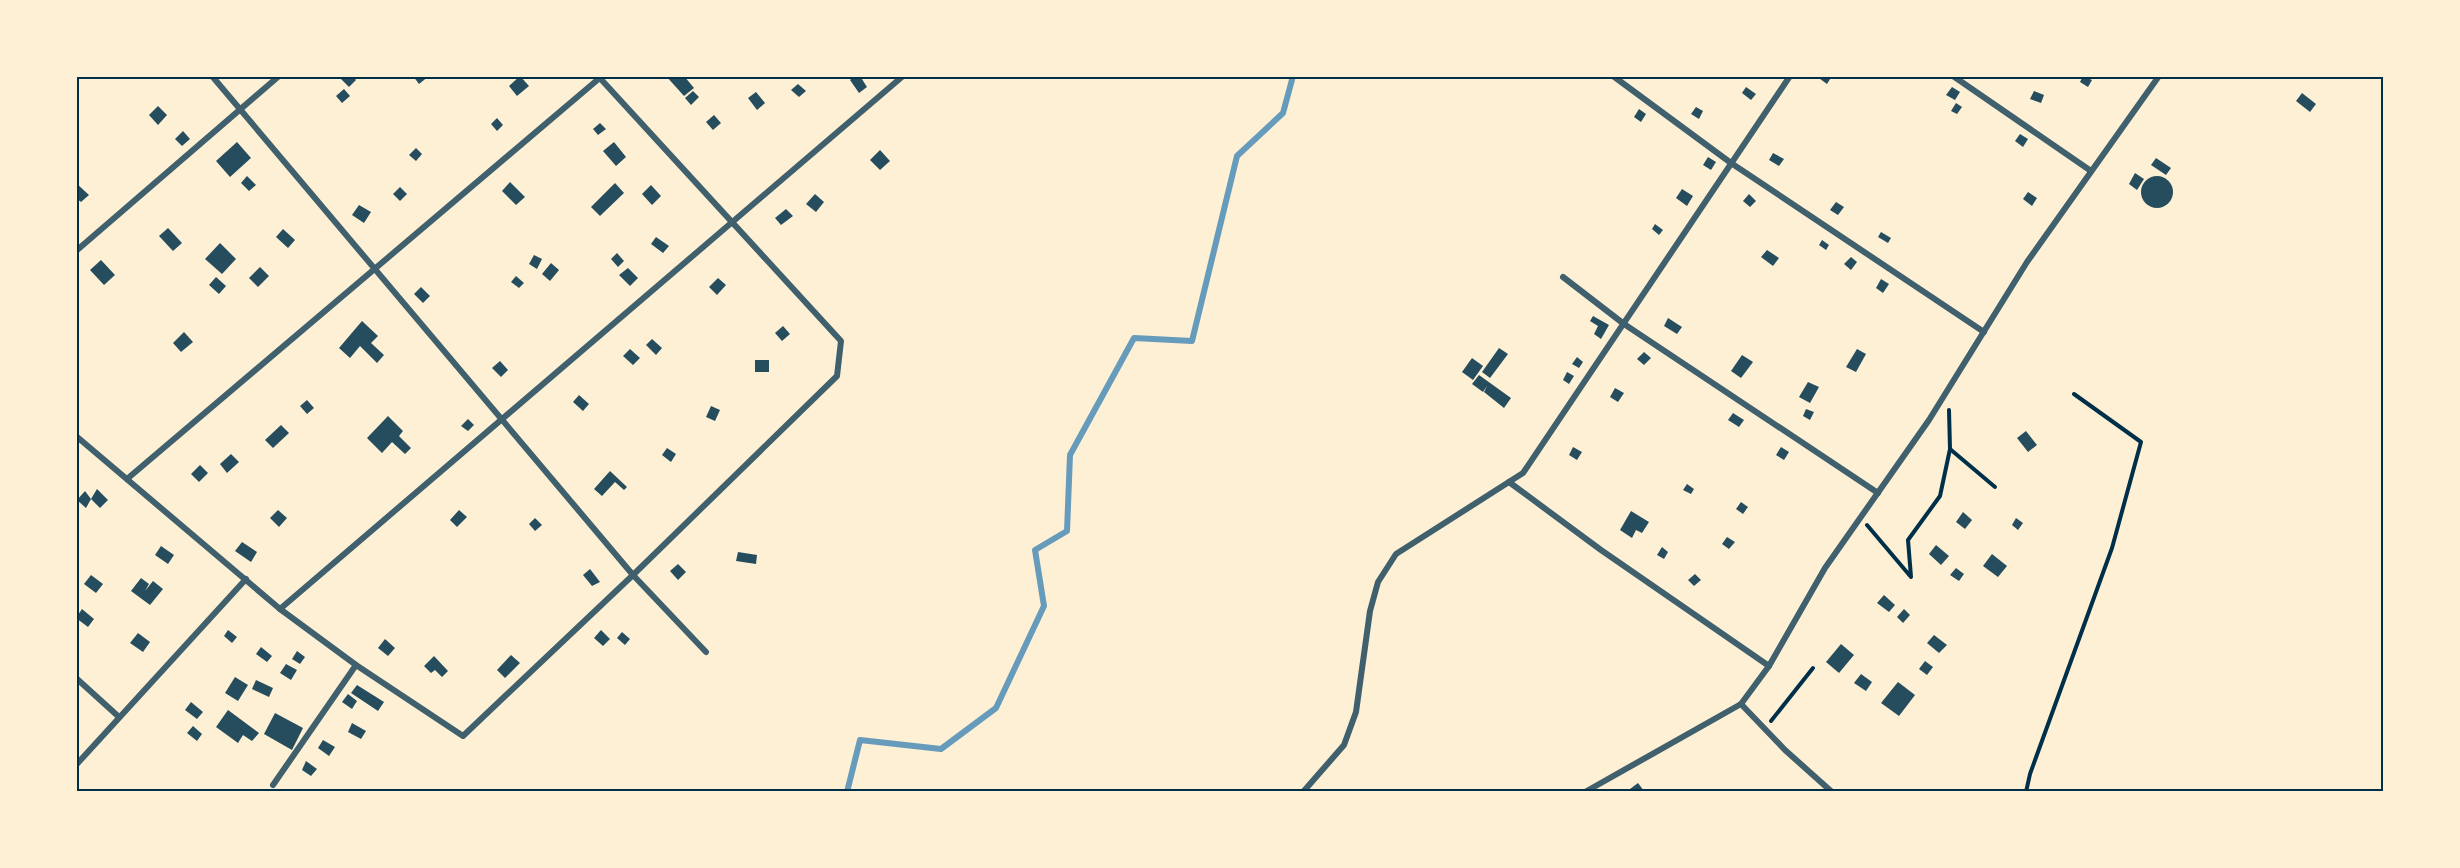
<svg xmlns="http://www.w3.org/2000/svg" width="2460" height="868" font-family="Karla,sans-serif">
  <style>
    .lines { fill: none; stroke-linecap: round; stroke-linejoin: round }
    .stream { stroke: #669bbc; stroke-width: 6 }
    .building { fill: #264d5e }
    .path { stroke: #003049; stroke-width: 4 }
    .minor { stroke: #3f606c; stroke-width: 6 }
    .neatline { fill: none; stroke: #003049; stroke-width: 2 }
  </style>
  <rect width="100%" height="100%" fill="#fdf0d5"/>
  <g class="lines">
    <polyline class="stream" points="847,792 860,740 941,749 996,708 1044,606 1035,550 1067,531 1070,455 1134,338 1192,341 1237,156 1283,113 1293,76"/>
  </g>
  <g class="building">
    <polygon points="344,76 353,76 356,80 349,87 341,79"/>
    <polygon points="413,76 429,76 419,84"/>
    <polygon points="520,76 529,86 517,96 509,86"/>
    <polygon points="666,76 684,76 694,88 684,96"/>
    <polygon points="854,76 860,76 867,87 859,93 850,80"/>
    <polygon points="1816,76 1832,76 1827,84"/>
    <polygon points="2083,76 2092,80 2088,87 2080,82"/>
    <polygon points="798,84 806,91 799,97 791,90"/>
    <polygon points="1746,87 1756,94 1751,100 1742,93"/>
    <polygon points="1952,87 1960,92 1955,100 1946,95"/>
    <polygon points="344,89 350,96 342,103 336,96"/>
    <polygon points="693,91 699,97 691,105 685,98"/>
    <polygon points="2034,91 2044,95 2041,103 2030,99"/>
    <polygon points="756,92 765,103 757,110 748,98"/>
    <polygon points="2302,93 2316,104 2310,112 2296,101"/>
    <polygon points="1956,103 1962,107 1957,114 1951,111"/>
    <polygon points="158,106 167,115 158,125 149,115"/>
    <polygon points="1696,107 1703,111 1699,119 1691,114"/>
    <polygon points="1639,109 1646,114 1641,122 1634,117"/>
    <polygon points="714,115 721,123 713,130 706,122"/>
    <polygon points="497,118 503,125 497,131 491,124"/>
    <polygon points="600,123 606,129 598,135 593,129"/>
    <polygon points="183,131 190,139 182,146 175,139"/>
    <polygon points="2020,134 2028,139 2023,147 2015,141"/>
    <polygon points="237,142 251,158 230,177 216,161"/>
    <polygon points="614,142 626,157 616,166 603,151"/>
    <polygon points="416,148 422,154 416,161 409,155"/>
    <polygon points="880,150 890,161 880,170 870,160"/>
    <polygon points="1773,153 1784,159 1779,166 1769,160"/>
    <polygon points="1708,157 1716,162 1711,170 1703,165"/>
    <polygon points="2156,158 2171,168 2166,175 2151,165"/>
    <polygon points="2135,173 2144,179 2137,190 2129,184"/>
    <polygon points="247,176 256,185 249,191 241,183"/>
    <circle cx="2157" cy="192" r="16"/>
    <polygon points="510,182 525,197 516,205 502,191"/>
    <polygon points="76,183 89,195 81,202 76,198"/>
    <polygon points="615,183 624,193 600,216 591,207"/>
    <polygon points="651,185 661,196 652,205 642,194"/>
    <polygon points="400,187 407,194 400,201 393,194"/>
    <polygon points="1682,189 1693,196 1687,206 1676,198"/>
    <polygon points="2028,192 2037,198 2032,206 2023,199"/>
    <polygon points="815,194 824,202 816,212 806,204"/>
    <polygon points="1749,194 1756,201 1750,207 1743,201"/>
    <polygon points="1836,202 1844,207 1838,215 1830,210"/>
    <polygon points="359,205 371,212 364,223 352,215"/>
    <polygon points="786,209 793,216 781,225 775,218"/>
    <polygon points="1655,224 1663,230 1659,235 1652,229"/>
    <polygon points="168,228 182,243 173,251 159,236"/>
    <polygon points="283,229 295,240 288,248 276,237"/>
    <polygon points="1881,232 1891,238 1888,243 1878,237"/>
    <polygon points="656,237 669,246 663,253 651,244"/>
    <polygon points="1822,240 1829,245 1826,250 1819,245"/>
    <polygon points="220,243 236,259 222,274 205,259"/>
    <polygon points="1767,250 1779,258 1773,266 1761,257"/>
    <polygon points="617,253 624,261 618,267 611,259"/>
    <polygon points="534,255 542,259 537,269 529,264"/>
    <polygon points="1851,257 1857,262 1851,270 1844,264"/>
    <polygon points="101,260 115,275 104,285 90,270"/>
    <polygon points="551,263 559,270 550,281 542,274"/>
    <polygon points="260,267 269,276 258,287 249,278"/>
    <polygon points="628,268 638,278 630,286 619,275"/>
    <polygon points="516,276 524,283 519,288 511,282"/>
    <polygon points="216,277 226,286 219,294 209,285"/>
    <polygon points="718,278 726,285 717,295 709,287"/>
    <polygon points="1881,279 1889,284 1883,293 1876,288"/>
    <polygon points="421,287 430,296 423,303 414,294"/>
    <polygon points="1593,316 1609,325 1601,339 1594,334 1598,326 1590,321"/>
    <polygon points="1668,318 1682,327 1677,334 1664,326"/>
    <polygon points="362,321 378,336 371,343 384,355 377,363 360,346 350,358 339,348"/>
    <polygon points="783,326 790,334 782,341 775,333"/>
    <polygon points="184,332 193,342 181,352 173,343"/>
    <polygon points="652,339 662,348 656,355 646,345"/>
    <polygon points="1499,348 1508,354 1490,378 1482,372"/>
    <polygon points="630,349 640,358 633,365 623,356"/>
    <polygon points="1857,349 1866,354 1856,372 1846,367"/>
    <polygon points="1644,352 1651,358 1644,365 1637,359"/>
    <polygon points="1742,355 1753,362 1741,378 1731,371"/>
    <polygon points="1577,357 1583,362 1579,368 1572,364"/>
    <polygon points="1472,358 1483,366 1473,380 1462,372"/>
    <rect x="755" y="360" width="14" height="12"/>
    <polygon points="500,361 508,370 501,377 492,368"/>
    <polygon points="1567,372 1574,376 1569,384 1563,380"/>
    <polygon points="1479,375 1511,398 1504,408 1484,392 1487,386 1483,392 1472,384"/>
    <polygon points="1808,382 1819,387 1810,403 1799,397"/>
    <polygon points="1615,388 1624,393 1618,402 1610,397"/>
    <polygon points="579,395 589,404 583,411 573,402"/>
    <polygon points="307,400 314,408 307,414 300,406"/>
    <polygon points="711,406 720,410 715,421 706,417"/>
    <polygon points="1806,409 1814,412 1810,420 1803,416"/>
    <polygon points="1733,413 1744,420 1739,427 1728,420"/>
    <polygon points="388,416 403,431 399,436 411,448 405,454 392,442 382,453 367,438"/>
    <polygon points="468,419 474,425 468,431 461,426"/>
    <polygon points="281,425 289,433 273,448 265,440"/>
    <polygon points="2026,431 2037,445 2028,452 2017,438"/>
    <polygon points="1573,447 1582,452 1577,460 1569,455"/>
    <polygon points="1781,447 1789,452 1784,460 1776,455"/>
    <polygon points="667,448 676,454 671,462 662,455"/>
    <polygon points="231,454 239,462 227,473 220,464"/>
    <polygon points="200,465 208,473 199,482 191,474"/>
    <polygon points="610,471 627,487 624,490 615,482 602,496 594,489"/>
    <polygon points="1687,484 1694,489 1691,494 1683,490"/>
    <polygon points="97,489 108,500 100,508 91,499"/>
    <polygon points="85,491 91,499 86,508 77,500"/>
    <polygon points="1741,502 1748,507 1743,514 1736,509"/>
    <polygon points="278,510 287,518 279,527 270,518"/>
    <polygon points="459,510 467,517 457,527 450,520"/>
    <polygon points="1631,511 1649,522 1642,533 1636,530 1632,538 1620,530"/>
    <polygon points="1963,512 1972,520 1965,529 1956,522"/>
    <polygon points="535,518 542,525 535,531 529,524"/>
    <polygon points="2016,518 2023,523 2018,530 2012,525"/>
    <polygon points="1727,537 1735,542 1729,549 1722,544"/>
    <polygon points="242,542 257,552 251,562 235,551"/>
    <polygon points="1936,545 1949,556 1941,565 1929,554"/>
    <polygon points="161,546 174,555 168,564 155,555"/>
    <polygon points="1662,547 1668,552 1664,559 1657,555"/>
    <polygon points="738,552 757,555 756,564 736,561"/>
    <polygon points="1992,554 2007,566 1998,577 1983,566"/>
    <polygon points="678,564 686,572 678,580 670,571"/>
    <polygon points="1956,568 1964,574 1959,581 1950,575"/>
    <polygon points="590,569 600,582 592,586 583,575"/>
    <polygon points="1695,574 1701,580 1694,586 1688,580"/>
    <polygon points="91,575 103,584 96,593 84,584"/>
    <polygon points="141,578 149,584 145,591 153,581 163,589 150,605 131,591"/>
    <polygon points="1884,595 1895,605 1889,612 1877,603"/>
    <polygon points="82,609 94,619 88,627 76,618"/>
    <polygon points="1904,609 1910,615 1903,623 1897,617"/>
    <polygon points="228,630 237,637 232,643 224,636"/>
    <polygon points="601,630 610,639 603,646 594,638"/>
    <polygon points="622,632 630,639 625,645 617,638"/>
    <polygon points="138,633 150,642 143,652 130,643"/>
    <polygon points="1934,635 1947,645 1939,653 1927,643"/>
    <polygon points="385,639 395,648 388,656 378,648"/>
    <polygon points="1841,644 1854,655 1839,673 1826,662"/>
    <polygon points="261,647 272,656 267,662 256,654"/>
    <polygon points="297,651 305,657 300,664 292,659"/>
    <polygon points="511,655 520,663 505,678 497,670"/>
    <polygon points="434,656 448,671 442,677 435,670 431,673 424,666"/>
    <polygon points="1925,661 1933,667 1927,675 1919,669"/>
    <polygon points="286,664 297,670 291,680 280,673"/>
    <polygon points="1861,674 1872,682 1866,691 1854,683"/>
    <polygon points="235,677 248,685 238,701 225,693"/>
    <polygon points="256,680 273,688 269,697 252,689"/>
    <polygon points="1898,682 1915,695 1899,716 1881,703"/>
    <polygon points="357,685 384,702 378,711 351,693"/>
    <polygon points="348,694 357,701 352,709 342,702"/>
    <polygon points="191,702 203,712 197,719 185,710"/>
    <polygon points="228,710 259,733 252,741 243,735 238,743 216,727"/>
    <polygon points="275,713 303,728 292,750 264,734"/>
    <polygon points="352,723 366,731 361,739 348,732"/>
    <polygon points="193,726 202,734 197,741 187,733"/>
    <polygon points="323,740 335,747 329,756 318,748"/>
    <polygon points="306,761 317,769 311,776 302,770"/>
    <polygon points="1638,783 1644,791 1626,792"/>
  </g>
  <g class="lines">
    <g class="path">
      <polyline points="1950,449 1995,487"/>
      <polyline points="1867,525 1911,577 1908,540 1940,496 1950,449 1949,410"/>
      <polyline points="1771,721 1813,668"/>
      <polyline points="2026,792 2030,774 2112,548 2141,442 2074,394"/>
    </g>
    <g class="minor">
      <polyline points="212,76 633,575 706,652"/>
      <polyline points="1613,76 1731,163 1984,332"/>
      <polyline points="1953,76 2091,171"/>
      <polyline points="76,251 279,76"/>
      <polyline points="1563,277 1624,324 1878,493"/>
      <polyline points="76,436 280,609 356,665 463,736 633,575 837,376 841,341 598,76"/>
      <polyline points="127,479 602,76"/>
      <polyline points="1509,482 1601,550 1769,666"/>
      <polyline points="280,609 903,76"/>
      <polyline points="76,678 119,717"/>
      <polyline points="1741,704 1785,750 1832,792"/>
      <polyline points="76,765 246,579"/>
      <polyline points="273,785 356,665"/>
      <polyline points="1303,792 1344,745 1356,712 1370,611 1378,582 1396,554 1523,473 1790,76"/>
      <polyline points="1585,792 1741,704 1769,666 1825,568 1929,420 2027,262 2159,76"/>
    </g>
  </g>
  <rect width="2460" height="868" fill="none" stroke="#fdf0d5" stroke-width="156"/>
  <rect x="78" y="78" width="2304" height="712" class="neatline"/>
</svg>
